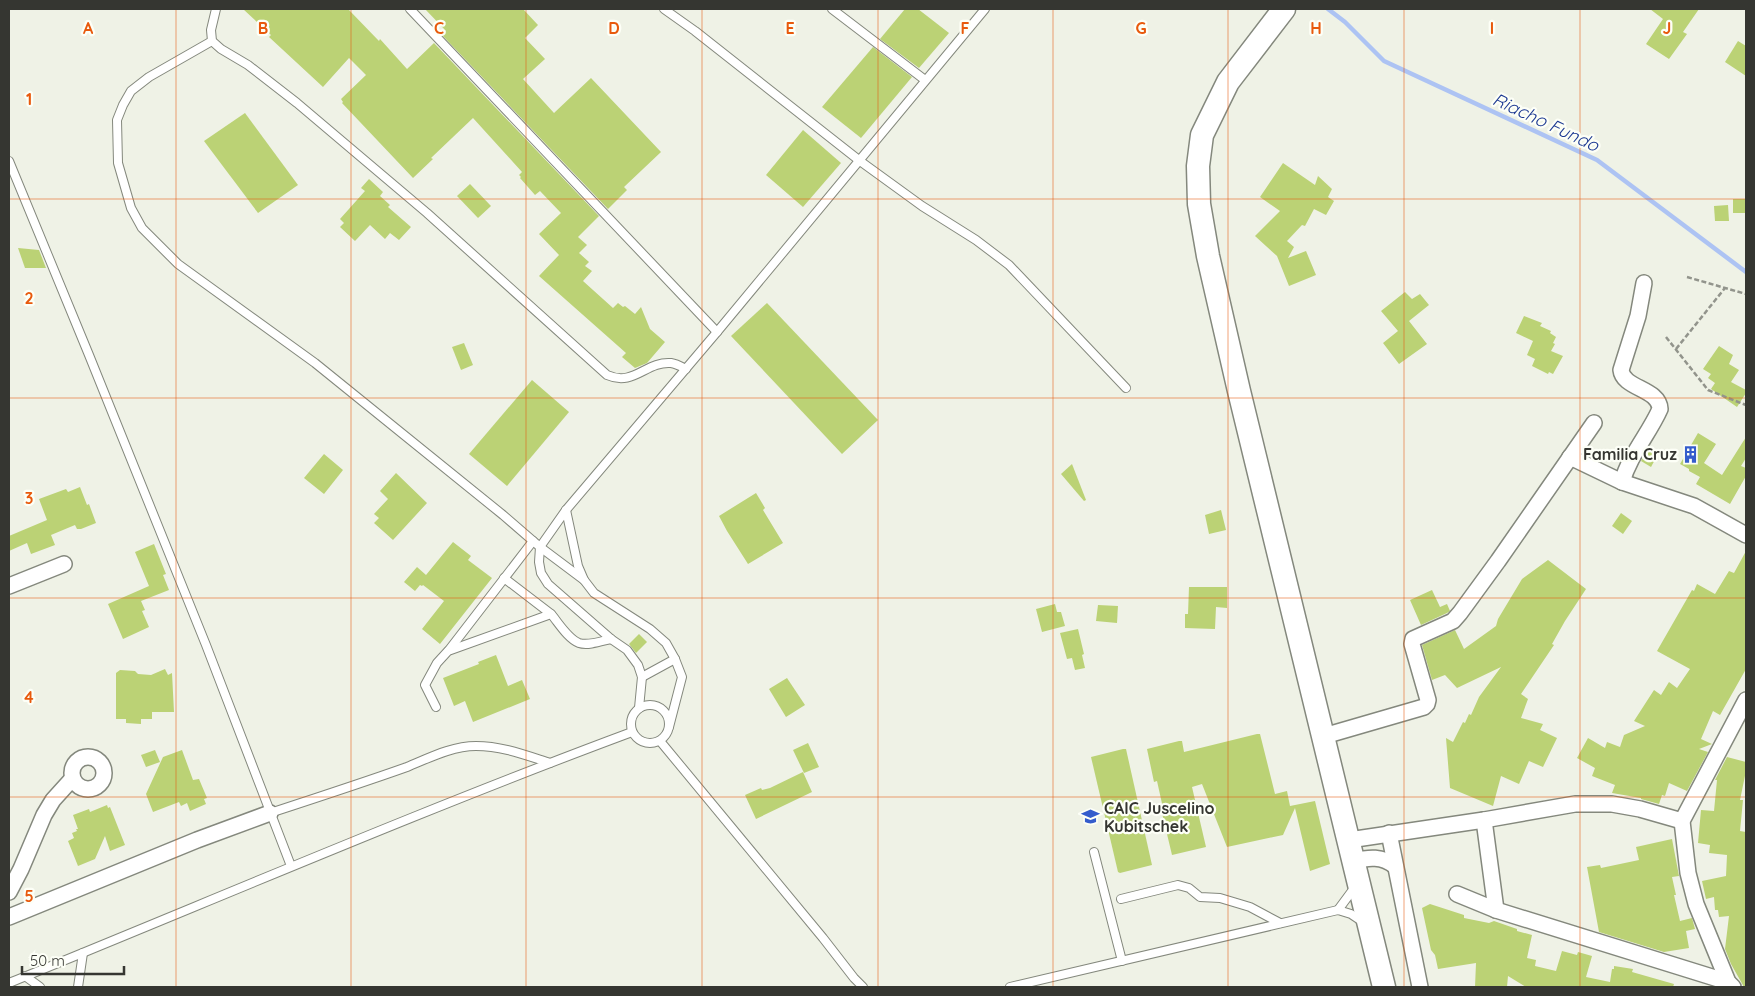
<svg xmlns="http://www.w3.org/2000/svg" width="1755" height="996" font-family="Quicksand,sans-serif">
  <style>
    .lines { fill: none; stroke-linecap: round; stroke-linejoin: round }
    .stream { stroke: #adc3f3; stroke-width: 4.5 }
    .building { fill: #bbd275 }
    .lane-casing { stroke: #84887d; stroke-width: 10 }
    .street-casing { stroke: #84887d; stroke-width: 18 }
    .secondary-casing { stroke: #84887d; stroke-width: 25 }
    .path { stroke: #92948c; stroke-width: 2.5; stroke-dasharray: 5 2.5; stroke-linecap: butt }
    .lane { stroke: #fff; stroke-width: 8 }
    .street { stroke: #fff; stroke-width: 15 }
    .secondary { stroke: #fff; stroke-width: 22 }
    .grid { fill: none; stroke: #e8590c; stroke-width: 1; stroke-opacity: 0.55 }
    .labels { text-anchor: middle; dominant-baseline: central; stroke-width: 4.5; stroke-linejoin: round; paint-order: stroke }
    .poi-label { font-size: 16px; font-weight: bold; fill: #353631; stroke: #fdfff7; text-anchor: end }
    .water-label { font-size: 18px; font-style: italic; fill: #1c3992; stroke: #fdfff7 }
    .grid-label { font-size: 16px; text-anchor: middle; font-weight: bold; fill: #e8590c; stroke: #fdfff7; stroke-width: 4.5; stroke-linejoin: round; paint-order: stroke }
  </style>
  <rect width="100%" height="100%" fill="#eff2e6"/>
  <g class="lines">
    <polyline class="stream" points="1328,9 1345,22 1384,61 1597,160 1746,272"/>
  </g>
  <g class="building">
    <polygon points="243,9 348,9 379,41 380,39 407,69 434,43 599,216 578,237 587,245 579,253 589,262 585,266 592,271 583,281 613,308 618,303 623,307 625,306 635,314 641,307 650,329 665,342 647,363 635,368 622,357 626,353 539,276 559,255 539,234 561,213 540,191 535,195 520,178 521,177 519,175 522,172 473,118 431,158 433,159 413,178 342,103 343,102 341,99 366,75 349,58 323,87 269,37 271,35"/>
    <polygon points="425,9 523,9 538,25 525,38 545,59 523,79 554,113 591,78 661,152 624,187 627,190 608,209 442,35 446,31"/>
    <polygon points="905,9 918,9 949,33 919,68 880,39"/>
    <polygon points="1650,9 1699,9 1683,32 1687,34 1669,59 1646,44 1663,19"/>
    <polygon points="1738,41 1746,46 1746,76 1725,62"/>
    <polygon points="873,47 912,77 861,138 822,107"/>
    <polygon points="245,113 298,185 258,213 204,141"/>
    <polygon points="803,130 841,163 803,207 766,175"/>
    <polygon points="1283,163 1315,185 1318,176 1332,189 1328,197 1334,201 1326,215 1314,209 1305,226 1302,225 1287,241 1294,247 1288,258 1306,251 1316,275 1289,286 1277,256 1255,236 1280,211 1260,197"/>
    <polygon points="369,179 383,192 380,196 390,205 388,207 411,227 399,240 390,233 385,239 370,225 355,241 340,227 344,223 340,219 365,191 361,188"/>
    <polygon points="470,184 491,206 478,218 457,196"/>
    <rect x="1733" y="199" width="13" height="14"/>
    <polygon points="1728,205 1729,221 1715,221 1714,206"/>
    <polygon points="18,248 39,250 46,268 25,268"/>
    <polygon points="1405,292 1412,299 1420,294 1429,305 1409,321 1427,344 1399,364 1383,343 1398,331 1381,311"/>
    <polygon points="767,303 878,420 842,454 731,336"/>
    <polygon points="1524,316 1542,323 1540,326 1551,331 1550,333 1556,337 1553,343 1555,344 1551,351 1563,356 1553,374 1549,372 1548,374 1532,366 1535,359 1527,355 1533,341 1516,333"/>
    <polygon points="464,343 473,365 461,370 452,347"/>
    <polygon points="1719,346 1733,355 1729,364 1739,370 1731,382 1746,390 1746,393 1737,407 1711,389 1715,383 1708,378 1711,374 1703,369"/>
    <polygon points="532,380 569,412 507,486 469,454"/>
    <polygon points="1698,433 1716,444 1704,463 1722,475 1746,437 1746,458 1741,466 1746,468 1746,476 1730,504 1696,484 1700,477 1689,471 1689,469 1680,464"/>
    <polygon points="1648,450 1657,456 1651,467 1641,461"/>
    <polygon points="324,454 343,470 324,494 304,478"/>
    <polygon points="1072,464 1086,500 1084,501 1061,474"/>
    <polygon points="396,473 427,503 393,540 374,523 379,518 374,514 388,499 380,491"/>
    <polygon points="80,487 87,505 89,504 96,523 81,529 77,529 75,525 51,535 55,545 31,554 27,543 9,551 9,536 47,520 39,499 66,489 68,492"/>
    <polygon points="756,493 765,508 763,510 783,543 748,564 727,531 719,516"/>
    <polygon points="1221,510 1226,530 1209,534 1205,515"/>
    <polygon points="1621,513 1632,521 1623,534 1612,526"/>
    <polygon points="453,542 471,556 468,560 492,578 440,644 422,629 444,601 423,585 422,586 420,585 415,591 404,582 417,567 426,575"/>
    <polygon points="154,544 166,574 163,575 169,590 141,601 145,610 142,611 149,627 123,639 108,604 149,586 135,552"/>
    <polygon points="1746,551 1746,669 1720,715 1713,711 1701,739 1712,744 1699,749 1708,752 1687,791 1669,783 1665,796 1662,795 1659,804 1641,799 1641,798 1612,793 1615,785 1592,776 1595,768 1577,758 1588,738 1605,748 1607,742 1620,747 1624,735 1645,726 1634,721 1654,690 1661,695 1669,682 1677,688 1690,669 1657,651 1692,590 1694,591 1697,584 1715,594 1729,571 1734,573"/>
    <polygon points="1548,560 1586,589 1565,621 1552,644 1554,645 1521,694 1528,699 1521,718 1543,724 1540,730 1557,738 1543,767 1529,761 1519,784 1501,776 1493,806 1450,788 1446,738 1453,742 1463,722 1465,723 1469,714 1471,715 1479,697 1501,667 1457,688 1445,675 1432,680 1422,645 1455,630 1464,649 1496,626 1498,619 1522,579"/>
    <polygon points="1189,587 1227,587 1227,608 1216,607 1215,629 1185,628 1185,614 1188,614"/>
    <polygon points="1432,590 1440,607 1447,604 1450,611 1447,613 1421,625 1410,600"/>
    <polygon points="1055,604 1057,612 1061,612 1065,626 1042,632 1036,609"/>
    <polygon points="1098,605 1118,606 1117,623 1096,621"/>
    <polygon points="1078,629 1084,654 1082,655 1085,668 1075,670 1072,658 1067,659 1060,633"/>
    <polygon points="639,634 647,642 636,653 629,644"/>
    <polygon points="496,655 508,686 522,680 530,699 473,722 465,701 454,706 443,678 479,664 478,662"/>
    <polygon points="165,669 168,675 172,673 174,712 152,712 152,719 141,719 141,724 126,723 126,719 116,719 116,673 120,670 135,671 138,674 151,675"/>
    <polygon points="787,678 805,705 786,717 769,689"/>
    <polygon points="1257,734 1260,734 1275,794 1287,791 1290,806 1315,801 1330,864 1310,871 1295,808 1283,835 1227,847 1202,784 1192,787 1206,847 1172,855 1161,809 1163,808 1157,781 1154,782 1147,749 1179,741 1182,741 1184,752"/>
    <polygon points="808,743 819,767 804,773 793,750"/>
    <polygon points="1123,749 1126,749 1152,865 1120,873 1118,872 1091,757"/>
    <polygon points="155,750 160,762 146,767 141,755"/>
    <polygon points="182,750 193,780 199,779 207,798 204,799 206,804 190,811 187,803 181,806 179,802 153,812 146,794 163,757"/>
    <polygon points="1727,757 1746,762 1746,771 1740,800 1743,800 1740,831 1746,832 1746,987 1744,987 1731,964 1725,949 1729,916 1719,917 1718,910 1715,910 1714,897 1706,899 1702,881 1726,876 1727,855 1709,853 1710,845 1698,843 1701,810 1714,811 1717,780 1715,780"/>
    <polygon points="803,772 812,792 756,819 745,795 761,788 762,790 770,788"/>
    <polygon points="107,805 108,808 110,807 125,845 110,851 105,836 95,859 78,866 68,841 74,838 72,833 77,831 76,829 78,829 73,815 89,809 90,812"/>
    <polygon points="1672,839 1679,876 1672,877 1676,895 1674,895 1680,921 1692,918 1695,929 1686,931 1689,948 1664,952 1599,932 1587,867 1600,865 1601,868 1639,860 1636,847"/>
    <polygon points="1430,904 1464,915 1464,918 1489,923 1494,921 1517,929 1517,931 1532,935 1527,958 1536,960 1535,966 1556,971 1562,951 1577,955 1578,952 1592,956 1586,977 1610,982 1612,969 1614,969 1614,966 1633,969 1632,972 1674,984 1673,987 1526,987 1508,976 1507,987 1475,987 1476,963 1438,969 1435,955 1431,950 1422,908"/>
  </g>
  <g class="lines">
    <defs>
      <g id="lane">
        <path d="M216,9L211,30L212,41L221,49L248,65L297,103L427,213L607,375C634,387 646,361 671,363C677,364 682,367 686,369"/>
        <polyline points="410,9 717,332"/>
        <polyline points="664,9 695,31 860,161 922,206 976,240 1009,265 1126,388"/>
        <polyline points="832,9 925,80"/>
        <polyline points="212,41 149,77 131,91 123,105 117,120 118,163 131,208 142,228 178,264 315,363 503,515 540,547 584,580"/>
        <polyline points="9,161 89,355 206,645 291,866"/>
        <polyline points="566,510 578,566 584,580 594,593 650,629 666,643 675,659 682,677 669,727"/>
        <polyline points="504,578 551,614"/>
        <polyline points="449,650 533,541"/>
        <polyline points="642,677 675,659"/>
        <circle cx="650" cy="724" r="19"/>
        <path d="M436,707L425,685L437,663L448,651L551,614C558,622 568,639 579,643C588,646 602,641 611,639"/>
        <polyline points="639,708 642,677 638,665 627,650 611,639 548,584 541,573 539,562 540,547 566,510 717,332 985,9"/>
        <polyline points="660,741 823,938 854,978 863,987"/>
        <path d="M270,813C316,798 362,783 407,767C429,758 452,746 476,746C502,746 525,755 550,763"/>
        <polyline points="1094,852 1122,961"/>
        <polyline points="1121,899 1178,885 1189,888 1200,897 1220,898 1250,907 1280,923"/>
        <polyline points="1338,910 1355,887"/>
        <polyline points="25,976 40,987"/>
        <path d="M9,983C216,899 422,810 632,732"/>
        <polyline points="78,987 83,953"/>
        <polyline points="1010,987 1338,910 1351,914 1363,922"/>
      </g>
      <g id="street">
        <polyline points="1570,457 1622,482 1694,506 1746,535"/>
        <path d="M1622,482C1630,454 1649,434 1660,409C1659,388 1623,389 1621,370L1638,316L1644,283"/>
        <polyline points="9,586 64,564"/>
        <polyline points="1324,736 1424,707 1427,704 1428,700 1412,644 1413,639 1453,621 1460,613 1498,561 1594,423"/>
        <circle cx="88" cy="773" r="16"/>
        <polyline points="1484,820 1496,910"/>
        <polyline points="1389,833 1420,987"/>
        <polyline points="1349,840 1484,820 1575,804 1612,804 1640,809 1682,821"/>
        <path d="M1354,861C1369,857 1382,856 1395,866"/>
        <polyline points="9,892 21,869 44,815 53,800 72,779"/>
        <polyline points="1457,894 1496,910 1728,982"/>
        <polyline points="9,917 197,840 270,813"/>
        <polyline points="1733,987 1728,982 1696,904 1688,873 1682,821 1746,700"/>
      </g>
      <polyline id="secondary" points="1284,9 1228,82 1202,135 1198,166 1199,204 1208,256 1239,391 1384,987"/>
    </defs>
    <use href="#lane" class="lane-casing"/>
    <use href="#street" class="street-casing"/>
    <use href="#secondary" class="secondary-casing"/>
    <g class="path">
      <polyline points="1687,277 1746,294"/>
      <polyline points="1666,337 1708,390 1746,405"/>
      <polyline points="1676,349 1725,288"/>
    </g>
    <use href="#lane" class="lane"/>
    <use href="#street" class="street"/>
    <use href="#secondary" class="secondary"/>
  </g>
  <path class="grid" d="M176,9V987M351,9V987M526,9V987M702,9V987M878,9V987M1053,9V987M1228,9V987M1404,9V987M1580,9V987M9,199H1746M9,398H1746M9,598H1746M9,797H1746"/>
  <defs>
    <symbol id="building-bare" viewBox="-9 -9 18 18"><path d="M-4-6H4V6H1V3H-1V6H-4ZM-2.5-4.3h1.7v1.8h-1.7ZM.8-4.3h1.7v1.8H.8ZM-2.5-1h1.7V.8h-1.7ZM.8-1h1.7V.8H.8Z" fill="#345ccc" stroke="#fdfff7" stroke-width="2.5" paint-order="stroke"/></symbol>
    <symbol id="school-bare" viewBox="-9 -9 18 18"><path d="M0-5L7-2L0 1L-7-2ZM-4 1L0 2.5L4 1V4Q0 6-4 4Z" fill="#345ccc" stroke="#fdfff7" stroke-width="2.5" paint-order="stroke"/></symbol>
  </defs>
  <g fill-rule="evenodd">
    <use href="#building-bare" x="1678" y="442" width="25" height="25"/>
    <use href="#school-bare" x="1078" y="804" width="25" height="25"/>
  </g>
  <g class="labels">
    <g class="poi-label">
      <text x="1677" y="454">Familia Cruz</text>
      <text x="1104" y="808" text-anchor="start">CAIC Juscelino<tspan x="1104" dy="18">Kubitschek</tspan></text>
    </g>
    <g class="water-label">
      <text transform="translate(1546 122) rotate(25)">Riacho Fundo</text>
    </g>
  </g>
  <g class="grid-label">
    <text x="88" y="34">A</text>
    <text x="263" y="34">B</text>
    <text x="439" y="34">C</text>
    <text x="614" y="34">D</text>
    <text x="790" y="34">E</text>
    <text x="965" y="34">F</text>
    <text x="1141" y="34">G</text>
    <text x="1316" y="34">H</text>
    <text x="1492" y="34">I</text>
    <text x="1667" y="34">J</text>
    <text x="29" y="105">1</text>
    <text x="29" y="304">2</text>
    <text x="29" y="504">3</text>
    <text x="29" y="703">4</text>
    <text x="29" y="902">5</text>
  </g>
  <rect width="1755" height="996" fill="none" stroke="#353631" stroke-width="20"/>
  <path d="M22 966v8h102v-8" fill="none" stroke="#353631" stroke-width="2.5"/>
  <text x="30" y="966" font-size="15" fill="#353631" stroke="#fdfff7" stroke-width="4" paint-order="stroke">50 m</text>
</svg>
